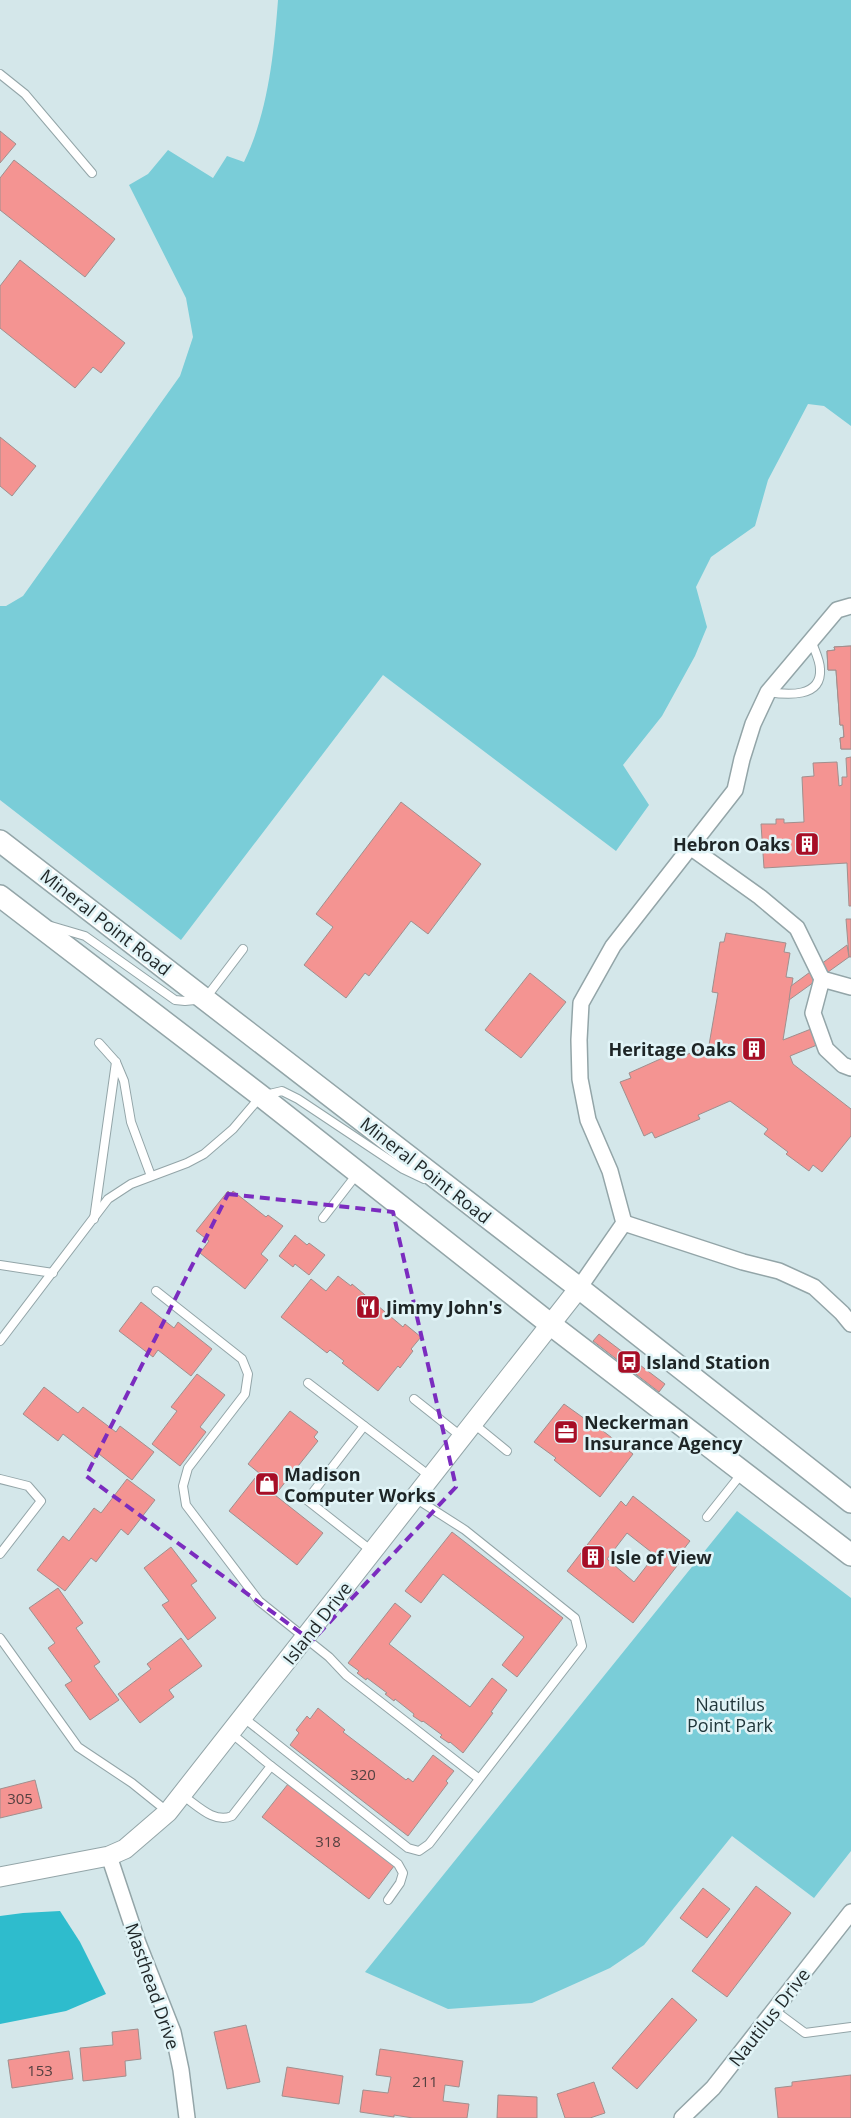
<svg xmlns="http://www.w3.org/2000/svg" width="851" height="2118" font-family="'Open Sans',sans-serif">
  <rect width="100%" height="100%" fill="#d4e7ea"/>
  <!-- green -->
  <g fill="#7acdd8">
    <path d="M278 0H851V426L824 406 808 404 768 480 755 526 711 557 696 587 707 627 695 656 662 716 623 765 649 805 616 851 383 675 181 940 0 800V606H6L23 596 180 376 193 337 186 298 129 185 148 174 168 150 213 178 227 156 244 162C268 113 274 53 278 0Z"/>
    <path d="M737 1511 851 1598V1851L814 1898 732 1836 644 1945 610 1968 532 2003 448 2009 365 1972Z"/>
  </g>
  <!-- forest -->
  <path fill="#2ebccd" d="M60 1911 80 1942 106 1994 66 2011 0 2024V1916L23 1913Z"/>
  <!-- building -->
  <g fill="#f49492" stroke="#a08f8e" fill-rule="evenodd">
    <path d="M0 131 16 144 0 163Z"/>
    <path d="M14 160 115 239 85 277 0 210V178Z"/>
    <path d="M20 260 125 343 101 373 93 367 75 388 0 328V286Z"/>
    <path d="M0 437 36 466 12 496 0 486Z"/>
    <path d="M851 646V749H841L840 738 844 737 843 725H840L836 670H828L827 651 835 650 834 647Z"/>
    <path d="M851 646V749H841L840 738 844 737 843 725H840L836 670H828L827 651 835 650 834 647Z"/>
    <path d="M851 757V906H849L847 863 764 868 761 824H776V819H784V823L804 822 802 777 814 776 813 763 837 762 839 786 842 785V777H847L846 758Z"/>
    <path d="M401 802 481 864 428 934 411 921 369 976 365 973 346 998 304 965 333 927 316 914Z"/>
    <path d="M846 919H851V957H849Z"/>
    <path d="M726 933 786 943 784 952 790 953 786 977 793 978 783 1040 811 1029 817 1045 790 1056 793 1064 851 1109V1136L822 1172 813 1165 809 1171 786 1154 788 1152 764 1134 768 1129 730 1101 698 1115 700 1119 655 1138 652 1132 644 1136 620 1082 631 1078 629 1073 676 1052 679 1058 709 1045 718 993 712 992 720 942H724Z"/>
    <path d="M847 945 849 957 789 1000 791 986Z"/>
    <path d="M530 973 566 1002 521 1058 485 1030Z"/>
    <path d="M228 1191 231 1194 233 1191 266 1217 268 1215 283 1226 261 1254 268 1260 245 1289 200 1253 209 1241 196 1231Z"/>
    <path d="M295 1235 307 1245 309 1243 325 1255 309 1275 295 1264 293 1267 279 1256Z"/>
    <path d="M338 1276 351 1286 352 1284 403 1327 405 1324 421 1337 411 1349 413 1351 400 1368 398 1366 378 1391 342 1363 344 1361 330 1350 327 1353 281 1317 311 1279 326 1291Z"/>
    <path d="M141 1302 174 1328 178 1322 212 1349 191 1376 158 1350 153 1357 119 1331Z"/>
    <path d="M599 1334 665 1384 659 1392 593 1341Z"/>
    <path d="M197 1374 225 1395 200 1427 206 1432 180 1466 152 1444 177 1411 171 1407Z"/>
    <path d="M44 1387 78 1413 83 1407 116 1432 120 1426 154 1452 132 1480 99 1454 95 1459 63 1434 58 1441 23 1414Z"/>
    <path d="M564 1404 585 1419 586 1418 633 1454 600 1497 554 1460 556 1458 534 1442Z"/>
    <path d="M290 1411 318 1432 314 1437 318 1441 275 1495 323 1533 297 1565 229 1511 259 1473 248 1464Z"/>
    <path d="M127 1479 155 1500 128 1535 121 1529 96 1562 91 1558 65 1591 37 1570 63 1536 69 1541 94 1508 101 1513Z"/>
    <path d="M633 1496 690 1541 683 1550 687 1553 633 1623 567 1571 621 1501 626 1506ZM627 1533 655 1555 634 1582 607 1559Z"/>
    <path d="M452 1532 563 1618 517 1677 502 1665 524 1637 443 1574 421 1603 405 1591Z"/>
    <path d="M171 1547 197 1581 191 1585 216 1618 188 1640 162 1605 169 1601 144 1568Z"/>
    <path d="M58 1588 83 1623 76 1628 100 1662 94 1666 119 1700 90 1720 65 1685 72 1681 48 1648 55 1643 29 1608Z"/>
    <path d="M395 1603 411 1616 389 1644 470 1707 492 1678 507 1690 491 1712 493 1713 463 1753 450 1742 449 1743 440 1737 442 1735 423 1721 422 1722 413 1716 414 1714 395 1699 394 1701 385 1694 387 1693 367 1678 366 1680 357 1673 359 1671 348 1663Z"/>
    <path d="M181 1638 202 1666 169 1690 174 1697 140 1723 118 1694 151 1669 147 1664Z"/>
    <path d="M318 1708 345 1730 343 1732 406 1780 408 1778 413 1782 433 1755 454 1771 446 1781 448 1783 408 1836 290 1745 299 1733 296 1730 307 1716 310 1719Z"/>
    <path d="M35 1780 42 1808 0 1818V1789Z"/>
    <path d="M288 1784 394 1866 369 1899 262 1817Z"/>
    <path d="M756 1886 791 1913 727 1997 692 1971Z"/>
    <path d="M703 1888 730 1909 707 1938 680 1918Z"/>
    <path d="M672 1998 697 2020 637 2089 612 2068Z"/>
    <path d="M246 2025 260 2082 227 2089 214 2032Z"/>
    <path d="M138 2029 141 2059 125 2061 126 2076 83 2081 80 2048 113 2045 112 2032Z"/>
    <path d="M380 2049 463 2061 459 2087 445 2085 443 2101 469 2104 467 2118H413L394 2115V2117L360 2112 363 2090 388 2093 391 2077 376 2075Z"/>
    <path d="M69 2051 73 2079 12 2088 8 2060Z"/>
    <path d="M287 2067 343 2076 339 2104 282 2096Z"/>
    <path d="M851 2075V2118H778L775 2088 792 2086V2082Z"/>
    <path d="M594 2082 605 2113 590 2118H565L557 2094Z"/>
    <path d="M498 2095 537 2097V2118H497Z"/>
  </g>
  <g fill="none" stroke-linecap="round" stroke-linejoin="round">
    <defs>
      <g id="service">
        <path d="M0 74 25 94 92 173"/>
        <path d="M768 692C787 695 822 698 820 669 820 660 814 649 811 640"/>
        <path d="M51 926 85 936 175 1000 185 1001 205 999 243 949"/>
        <path d="M99 1043 116 1062 124 1081 131 1122 151 1176"/>
        <path d="M323 1218 357 1174"/>
        <path d="M94 1219 116 1062"/>
        <path d="M0 1265 53 1273"/>
        <path d="M156 1291 242 1359 248 1374 245 1394 188 1468 183 1486 186 1505 259 1601 329 1657 346 1675 478 1778"/>
        <path d="M0 1341 108 1199 131 1184 187 1163 204 1154 233 1129 261 1096 282 1091 298 1099 403 1169 424 1179"/>
        <path d="M308 1383 431 1477"/>
        <path d="M414 1399 462 1437"/>
        <path d="M474 1424 507 1451"/>
        <path d="M364 1426 307 1500 373 1552"/>
        <path d="M0 1479 28 1486 41 1501 0 1554"/>
        <path d="M707 1517 742 1473"/>
        <path d="M0 1638 78 1747 132 1783 168 1812"/>
        <path d="M244 1718 408 1848 419 1851 429 1844 582 1646 575 1618 465 1530 415 1498"/>
        <path d="M271 1766 398 1864 403 1873 400 1883 388 1900"/>
        <path d="M182 1795C197 1805 214 1824 232 1816L271 1766 231 1733"/>
        <path d="M774 2010 805 2033 851 2027"/>
      </g>
      <g id="minor">
        <path d="M690 847 760 897 797 928 822 979"/>
        <path d="M851 987 822 979 813 1013 826 1049 843 1065 851 1068"/>
        <path d="M624 1223 743 1262 779 1271 814 1287 842 1313 851 1324"/>
        <path d="M579 1288 624 1223 610 1171 588 1120 580 1079 579 1040 581 1003 613 946 735 790 742 759 753 724 768 692 837 610 851 606"/>
        <path d="M109 1856 138 1943 173 2032 181 2070 187 2118"/>
        <path d="M682 2118 713 2088 851 1912"/>
      </g>
      <path id="tertiary" d="M0 1877 109 1856 125 1849 168 1812 579 1288"/>
      <g id="secondary">
        <path d="M0 841 579 1288 851 1502"/>
        <path d="M0 896 261 1096 550 1324 851 1555"/>
      </g>
    </defs>
    <!-- service casing -->
    <use href="#service" stroke="#93a5a8" stroke-width="10"/>
    <!-- minor casing -->
    <use href="#minor" stroke="#93a5a8" stroke-width="18"/>
    <!-- tertiary casing -->
    <use href="#tertiary" stroke="#93a5a8" stroke-width="21"/>
    <!-- secondary casing -->
    <use href="#secondary" stroke="#93a5a8" stroke-width="24"/>
    <!-- service -->
    <use href="#service" stroke="#fff" stroke-width="8"/>
    <!-- minor -->
    <use href="#minor" stroke="#fff" stroke-width="15"/>
    <!-- tertiary -->
    <use href="#tertiary" stroke="#fff" stroke-width="19"/>
    <!-- secondary -->
    <use href="#secondary" stroke="#fff" stroke-width="21"/>
  </g>
  <!-- marked area -->
  <path fill="none" stroke="#7b2cbf" stroke-width="4" stroke-dasharray="10 6" stroke-linejoin="round" d="M228 1194 393 1212 456 1487 312 1641 86 1476Z"/>
  <!-- icons -->
  <defs>
    <symbol id="building-square" viewBox="-11 -11 22 22"><rect x="-9" y="-9" width="18" height="18" rx="4" fill="#a70e26" stroke="#e1f4f7"/><path d="M-4-6H4V6H1V3H-1V6H-4ZM-2.5-4.3h1.7v1.8h-1.7ZM.8-4.3h1.7v1.8H.8ZM-2.5-1h1.7V.8h-1.7ZM.8-1h1.7V.8H.8Z" fill="#fff"/></symbol>
    <symbol id="restaurant-square" viewBox="-11 -11 22 22"><rect x="-9" y="-9" width="18" height="18" rx="4" fill="#a70e26" stroke="#e1f4f7"/><path d="M-5-6h1v4h1v-4h1v4h1v-4h1v5L-1.5 .5V6h-2V.5L-5-1ZM5-6V6H3V1.5H1.5Q1.5-4 5-6Z" fill="#fff"/></symbol>
    <symbol id="bus-square" viewBox="-11 -11 22 22"><rect x="-9" y="-9" width="18" height="18" rx="4" fill="#a70e26" stroke="#e1f4f7"/><path d="M-5-6H5V4H4V6H2V4H-2V6H-4V4H-5ZM-3.5-4V0h7V-4ZM-3.5 1.2v1.5H-2V1.2ZM2 1.2v1.5H3.5V1.2Z" fill="#fff"/></symbol>
    <symbol id="office-square" viewBox="-11 -11 22 22"><rect x="-9" y="-9" width="18" height="18" rx="4" fill="#a70e26" stroke="#e1f4f7"/><path d="M-6-3h4V-5.5h4V-3h4V5H-6ZM-1-4.5V-3h2v-1.5ZM-6 0V1H6V0Z" fill="#fff"/></symbol>
    <symbol id="shop-square" viewBox="-11 -11 22 22"><rect x="-9" y="-9" width="18" height="18" rx="4" fill="#a70e26" stroke="#e1f4f7"/><path d="M-5-2.5h2.3a2.7 3.5 0 0 1 5.4 0H5L5.5 6h-11ZM-1.5-2.5h3a1.5 2.3 0 0 0-3 0Z" fill="#fff"/></symbol>
  </defs>
  <g fill-rule="evenodd">
    <use href="#building-square" x="793" y="830" width="28" height="28"/>
    <use href="#building-square" x="740" y="1035" width="28" height="28"/>
    <use href="#restaurant-square" x="354" y="1293" width="28" height="28"/>
    <use href="#bus-square" x="615" y="1348" width="28" height="28"/>
    <use href="#office-square" x="552" y="1418" width="28" height="28"/>
    <use href="#shop-square" x="253" y="1470" width="28" height="28"/>
    <use href="#building-square" x="579" y="1543" width="28" height="28"/>
  </g>
  <g text-anchor="middle" dominant-baseline="central" stroke-width="5" stroke-linejoin="round" paint-order="stroke">
    <!-- number labels -->
    <g font-size="15" fill="#544141">
      <text x="363" y="1774">320</text>
      <text x="20" y="1798">305</text>
      <text x="328" y="1841">318</text>
      <text x="40" y="2070">153</text>
      <text x="425" y="2081">211</text>
    </g>
    <!-- poi labels -->
    <g font-size="18" font-weight="bold" fill="#1e2526" stroke="#e1f4f7" text-anchor="start">
      <text x="790" y="844" text-anchor="end">Hebron Oaks</text>
      <text x="736" y="1049" text-anchor="end">Heritage Oaks</text>
      <text x="386" y="1307">Jimmy John's</text>
      <text x="646" y="1362">Island Station</text>
      <text x="584" y="1422">Neckerman<tspan x="584" dy="21">Insurance Agency</tspan></text>
      <text x="284" y="1474">Madison<tspan x="284" dy="21">Computer Works</tspan></text>
      <text x="610" y="1557">Isle of View</text>
    </g>
    <!-- street labels -->
    <g font-size="18" fill="#1e2526" stroke="#e1f4f7">
      <text transform="translate(106 922) rotate(38)">Mineral Point Road</text>
      <text transform="translate(426 1170) rotate(38)">Mineral Point Road</text>
      <text transform="translate(317 1623) rotate(-52)">Island Drive</text>
      <text transform="translate(153 1986) rotate(71)">Masthead Drive</text>
      <text transform="translate(769 2017) rotate(-52)">Nautilus Drive</text>
    </g>
    <!-- park labels -->
    <g font-size="18" fill="#21373b" stroke="#e1f4f7">
      <text x="730" y="1704">Nautilus<tspan x="730" dy="21">Point Park</tspan></text>
    </g>
  </g>
</svg>
